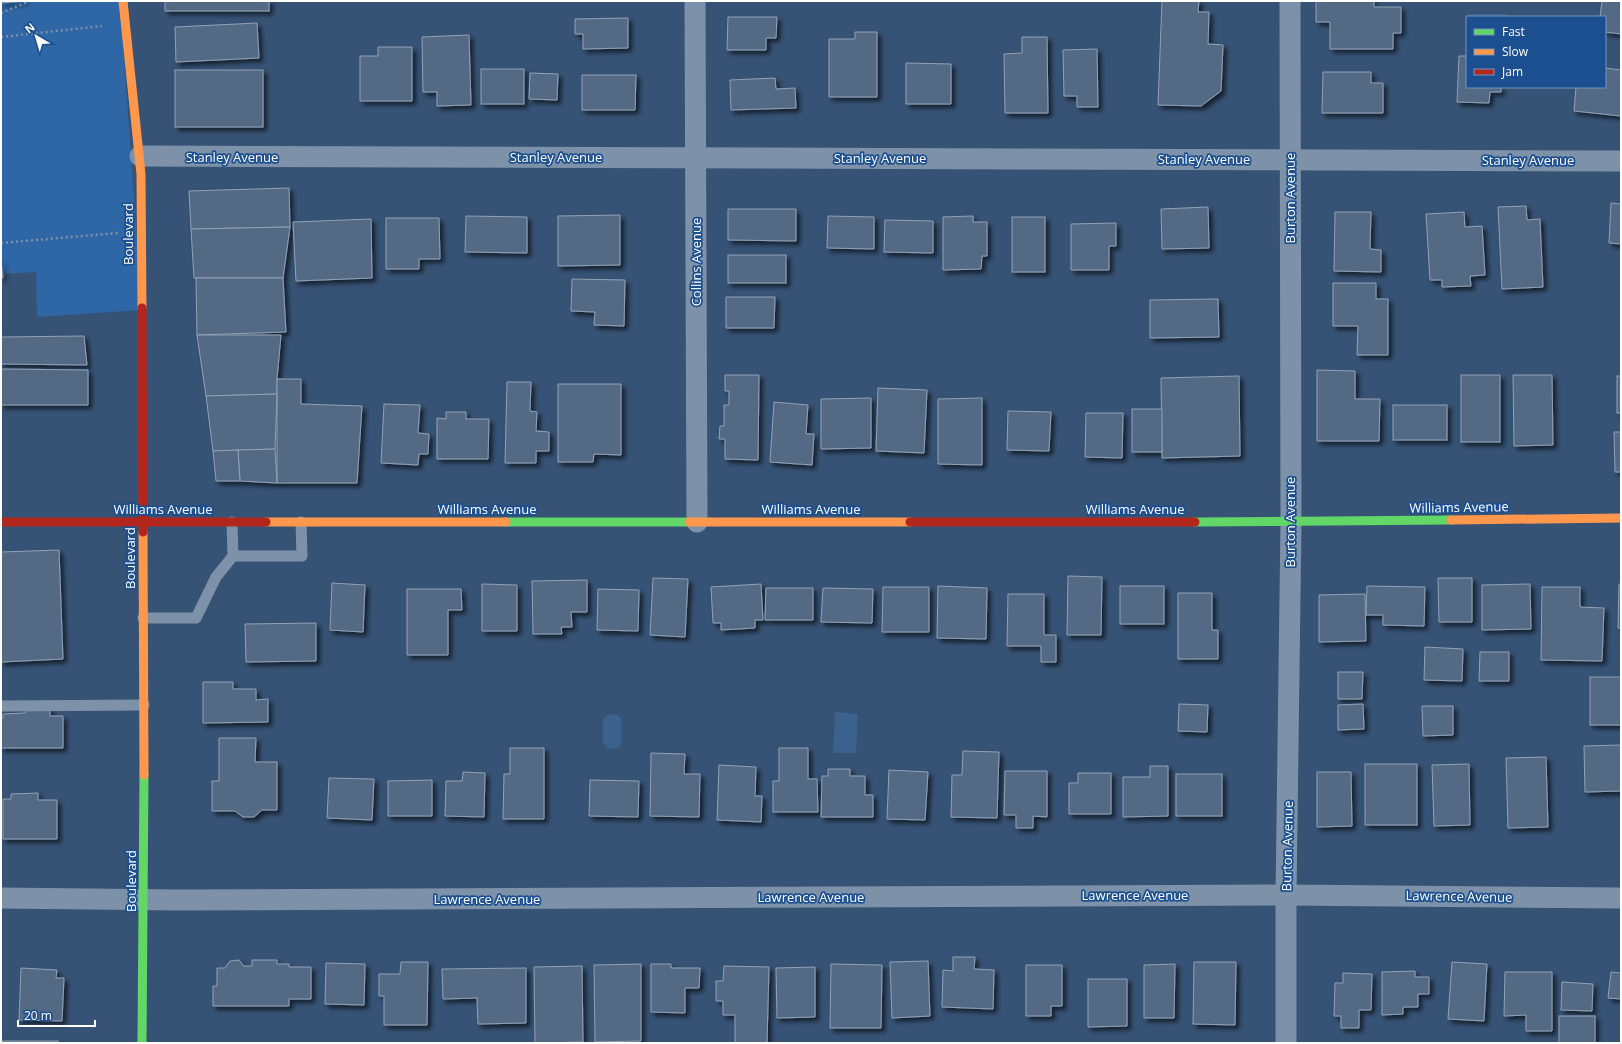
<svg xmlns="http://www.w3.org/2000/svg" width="1622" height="1044" font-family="'Open Sans',sans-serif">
  <defs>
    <filter id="shadow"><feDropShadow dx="3.5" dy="3.5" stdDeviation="2" flood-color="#0009"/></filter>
  </defs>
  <rect width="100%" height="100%" fill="#365274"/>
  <!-- green -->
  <path fill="#2f66a5" d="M26 1H120L142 310 37 317 36 272 1 274V3Z"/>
  <!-- water -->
  <g fill="#3b618d">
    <rect x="1468" y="14" width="41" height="3"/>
    <path d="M835 712 858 714 856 753H833Z"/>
    <path d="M616 714 621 718 622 742 618 748 608 749 603 743V719L608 715Z"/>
  </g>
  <!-- building -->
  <g fill="#526984" stroke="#92a2b6" filter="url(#shadow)">
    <path d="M1 1H26L1 3Z"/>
    <rect x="165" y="1" width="104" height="10"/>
    <path d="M1162 1H1199L1198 12H1209L1208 44 1223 45 1221 91 1201 106 1158 105Z"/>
    <path d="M1316 1H1374V7H1401V33H1393V49H1330V22H1316Z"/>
    <path d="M1602 1H1621V34L1605 32V17H1600Z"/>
    <path d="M728 17H777L776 38H766V50H727Z"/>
    <path d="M628 18V48L583 49V34H575V19Z"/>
    <path d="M257 23 259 58 176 62 175 27Z"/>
    <path d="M855 32H877V97H829V39H855Z"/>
    <path d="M469 35 471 105 437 106V92H423L422 37Z"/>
    <path d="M1022 37H1047L1048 113H1005L1004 54 1022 53Z"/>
    <path d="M378 47H412V101H360V56H378Z"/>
    <path d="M1097 49 1098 107H1077V96H1064L1063 50Z"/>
    <path d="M1459 56H1467V87H1501V92H1490L1489 103 1457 102Z"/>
    <path d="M906 63 951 64V104H906Z"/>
    <path d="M1605 68 1621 70V116L1574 111 1576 87H1605Z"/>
    <rect x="481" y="69" width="43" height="35"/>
    <rect x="175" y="70" width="88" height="57"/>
    <path d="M1323 72H1371V83H1383V113H1322Z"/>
    <path d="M530 73 558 74 557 100 529 99Z"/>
    <path d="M582 75H636L635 110H582Z"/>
    <path d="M775 78 776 89 795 88 796 108 731 110 730 80Z"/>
    <path d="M289 188 290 227 191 229 189 191Z"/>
    <path d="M1611 203 1621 204V244L1609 243Z"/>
    <path d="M1526 206 1527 220 1540 219 1543 287 1502 289 1498 207Z"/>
    <path d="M1208 207 1209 248 1162 249 1161 209Z"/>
    <path d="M728 209H796V241L728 240Z"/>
    <path d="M1335 212H1371L1370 249 1381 250V272L1334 271Z"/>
    <path d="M1464 212 1465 227 1482 226 1485 275 1470 276 1471 286 1442 287V280H1430L1426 214Z"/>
    <path d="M620 215V265L558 266V216Z"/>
    <path d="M466 216 527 217V253L465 252Z"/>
    <path d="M828 216 874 217V249L827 248Z"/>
    <path d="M973 216V222H987V256H982L981 269 943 270V217Z"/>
    <rect x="1012" y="217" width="33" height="55"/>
    <path d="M386 218H439L440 259H419V269H386Z"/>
    <path d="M371 219 372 278 296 281 293 222Z"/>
    <path d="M885 220 933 221V253L884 252Z"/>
    <path d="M1116 223V246H1109V270H1071V224Z"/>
    <path d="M290 227 283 278H194L191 229Z"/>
    <rect x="728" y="255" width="58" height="28"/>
    <path d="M1 261 3 278H1Z"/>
    <path d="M196 278H283L286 332 197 335Z"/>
    <path d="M572 279 625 280 624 326 594 325 595 312 571 311Z"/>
    <path d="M1333 283H1376V299H1388V355H1357L1358 326H1333Z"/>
    <path d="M726 297H775L774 328H726Z"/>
    <path d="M1218 299 1219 337 1150 338V300Z"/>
    <path d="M197 335H281L277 379V394L206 396Z"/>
    <path d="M84 336 87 365 1 364V337Z"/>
    <path d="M1 369 88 370V405H1Z"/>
    <path d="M1317 370 1355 371V399H1380L1379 441H1317Z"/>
    <path d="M725 375H759L758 460 725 459V439H719L720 426H724V405H729V391H725Z"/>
    <rect x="1461" y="375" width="39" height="67"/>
    <path d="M1513 375H1552L1553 445 1514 446Z"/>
    <path d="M1239 376 1240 456 1162 458 1161 378Z"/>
    <rect x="1617" y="376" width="4" height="37"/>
    <path d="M277 379H301V404L362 406 357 483H277Z"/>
    <path d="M507 382H531L530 411 537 412 536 431 549 432V451H536V463H505Z"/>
    <path d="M558 384H621V455L594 454 593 462H558Z"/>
    <path d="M878 388 927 390 924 453 876 451Z"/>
    <path d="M277 394 275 449 213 451 206 396Z"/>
    <path d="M871 398V448L821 449V399Z"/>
    <path d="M982 398V465L938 464V399Z"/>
    <path d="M774 402 808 405 806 434H814L812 465 770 462Z"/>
    <path d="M384 404 420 405 418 433 429 434 428 454H419L418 465 381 463Z"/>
    <rect x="1393" y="405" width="54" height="35"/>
    <rect x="1132" y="409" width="30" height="43"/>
    <path d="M1008 411 1051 412 1049 451 1007 450Z"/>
    <path d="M446 412H466V419H489L488 459H437V418L446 419Z"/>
    <path d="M1086 413H1123L1122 458 1085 457Z"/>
    <path d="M1614 432H1621V472H1615Z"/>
    <path d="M275 449 277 483 240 481 238 450Z"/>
    <path d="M238 450 240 481H216L213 451Z"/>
    <path d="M59 550 63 659 1 662V552Z"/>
    <path d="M1068 576 1102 577 1101 635H1067Z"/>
    <path d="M653 578 688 579 685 637 650 635Z"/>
    <path d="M1438 578H1472V622H1439Z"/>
    <path d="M587 580V612H571L572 627H561L562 634H533L532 581Z"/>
    <path d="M332 583 365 585 363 632 330 630Z"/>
    <path d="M482 584 517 585V631H482Z"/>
    <path d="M761 584 763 620H755V628L721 630V623H713L711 587Z"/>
    <path d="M1530 584 1531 629 1482 630V585Z"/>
    <path d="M1619 584H1621V629L1618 628Z"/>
    <path d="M938 586 987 588 986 639 937 638Z"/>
    <rect x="1120" y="586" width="44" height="38"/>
    <path d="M1367 586 1425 587 1424 626 1383 625V615H1366Z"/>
    <path d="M883 587H929V632H882Z"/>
    <path d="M1542 587H1580V607L1604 608 1602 661 1541 660Z"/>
    <path d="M766 588H813V620H765Z"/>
    <path d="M823 588 873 589 872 623 821 622Z"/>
    <path d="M407 589H461L462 610H448V655H407Z"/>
    <path d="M598 589 639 590 638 631 597 630Z"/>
    <path d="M1178 593H1212V630H1218V659H1178Z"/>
    <path d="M1008 594H1044V635H1056V662H1041V646H1007Z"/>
    <path d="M1365 594 1366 641 1319 642V595Z"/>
    <path d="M316 623V661L246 662 245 624Z"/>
    <path d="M1425 647 1463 649 1462 681 1424 680Z"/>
    <path d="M1480 652H1509V681H1479Z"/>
    <path d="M1338 672H1363L1362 699H1338Z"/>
    <rect x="1590" y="677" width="31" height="48"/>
    <path d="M203 682H233V689H256V700L268 699V722L203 723Z"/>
    <path d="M1179 704 1208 705 1207 732 1178 731Z"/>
    <path d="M1363 704 1364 729 1338 730V705Z"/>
    <path d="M1422 706H1453V735L1423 736Z"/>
    <path d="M26 708H50V716H63V748H1V718H3V714L25 713Z"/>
    <path d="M219 738H256L255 762H277V810H262L254 817H243L235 811H212V781H219Z"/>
    <path d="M1621 745V791L1585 792 1584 746Z"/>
    <path d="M510 748H544V819H503L504 774H510Z"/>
    <path d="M779 748H808V779H817L818 812H773V781H779Z"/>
    <path d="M963 751 999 752 997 818 951 817 952 775H962Z"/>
    <path d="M651 753 685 754 684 774H700L699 817 650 816Z"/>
    <path d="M1546 757 1548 827 1508 828 1506 758Z"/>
    <rect x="1365" y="764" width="52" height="61"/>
    <path d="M1469 764 1470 825 1434 826 1432 765Z"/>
    <path d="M719 765 756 767 755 796H762L761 822 717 820Z"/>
    <path d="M1150 766H1168V816L1123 817V777H1150Z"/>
    <path d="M828 769H850V776H865V795H873V817H821L822 776H828Z"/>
    <path d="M889 770 928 772 925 820 887 819Z"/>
    <path d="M1005 771H1047V817L1033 816V828H1016V815H1004Z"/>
    <path d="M463 772 485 773 484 817 445 816 446 781H462Z"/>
    <path d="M1317 772H1351L1352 826 1317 827Z"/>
    <path d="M1078 773H1111V814H1069V783H1078Z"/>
    <rect x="1176" y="774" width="46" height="42"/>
    <path d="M329 778 374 779 372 820 327 818Z"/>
    <path d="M432 780V816H388V781Z"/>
    <path d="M590 780 639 781 638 817 589 816Z"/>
    <path d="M38 793V800H57V839H3V799H11V794Z"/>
    <path d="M953 957H975L974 969 994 970 993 1009 942 1007 943 970 953 971Z"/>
    <path d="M239 960 244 966H252V960H277V964H289V967H311V999H289V1006H213V986H217V968H225L230 961Z"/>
    <path d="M928 961 930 1016 892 1018 890 962Z"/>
    <path d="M401 962H428L427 1025H384V996H379V974H400Z"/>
    <path d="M1194 962H1236L1235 1025 1193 1024Z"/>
    <path d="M1452 962 1487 964 1484 1021 1448 1019Z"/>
    <path d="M326 963 365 964 364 1005 325 1004Z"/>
    <path d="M641 964V1041L595 1042 594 965Z"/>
    <path d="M651 964H671V968H700L699 988H685V1013L651 1012Z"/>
    <path d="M831 964 882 965 881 1028H830Z"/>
    <path d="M1175 964 1174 1018H1144V965Z"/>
    <path d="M1026 965H1062V1006H1051V1016H1026Z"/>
    <path d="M582 966 583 1042 535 1043 534 967Z"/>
    <path d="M724 966 769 967 767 1043H735V1015H723V1001H716V981H723Z"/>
    <path d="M815 967V1017L777 1018 776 968Z"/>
    <path d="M21 968 57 970 56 978H64L62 1021 19 1020Z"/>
    <path d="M526 968V1023L478 1024 477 998 443 999 442 969Z"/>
    <path d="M1415 971V977H1429V994H1418V1007H1403V1014L1382 1015V972Z"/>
    <path d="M1505 972H1552V1031H1526V1015L1504 1016Z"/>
    <path d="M1611 972 1621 973V999L1608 998Z"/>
    <path d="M1343 973 1372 974 1371 1010H1359V1028H1341V1016H1334L1335 983H1343Z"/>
    <path d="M1088 979H1127V1026L1088 1027Z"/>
    <path d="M1562 982 1593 984 1592 1011 1561 1010Z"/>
    <rect x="1559" y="1016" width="36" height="27"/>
    <rect x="1" y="1041" width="57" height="2"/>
  </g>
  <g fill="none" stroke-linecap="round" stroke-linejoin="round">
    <!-- path -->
    <g stroke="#7d92a8" stroke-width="2.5" stroke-dasharray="2 3" stroke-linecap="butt">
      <path d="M1 13 25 3V1"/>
      <path d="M1 37 102 26"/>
      <path d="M1 243 118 233"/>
      <path d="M1 269 3 278"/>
    </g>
    <!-- lane -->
    <g stroke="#7d92a8" stroke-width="11">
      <path d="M233 556H302L301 522"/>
      <path d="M143 618H196L216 577 233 556 232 522"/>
      <path d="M1 706 144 705"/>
    </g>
    <!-- street -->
    <g stroke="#7d92a8" stroke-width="21">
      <path d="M695 1 697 522"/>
      <path d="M140 156 1621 161"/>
      <path d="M1 898 178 900 1286 895 1621 898"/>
      <path d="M1286 1043V895L1291 522 1290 1"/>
    </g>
    <!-- fast -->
    <g stroke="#63d668" stroke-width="9">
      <path d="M506 522H689"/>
      <path d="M1195 522 1451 520"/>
      <path d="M142 1043 144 775"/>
    </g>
    <!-- slow -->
    <g stroke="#ff974d" stroke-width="9">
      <path d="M123 1 141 174 142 308"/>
      <path d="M1451 520 1621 518"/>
      <path d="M266 522H506"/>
      <path d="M689 522H910"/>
      <path d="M143 532 144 775"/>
    </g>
    <!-- jam -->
    <g stroke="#b3261e" stroke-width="9">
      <path d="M142 308 143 532"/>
      <path d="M1 522H266"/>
      <path d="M910 522H1195"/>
    </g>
  </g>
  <g text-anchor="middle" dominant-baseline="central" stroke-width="3.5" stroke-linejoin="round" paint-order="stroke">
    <!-- street labels -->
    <g font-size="13" fill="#fff" stroke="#1b4f8f">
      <text x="232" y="157">Stanley Avenue</text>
      <text x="556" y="157">Stanley Avenue</text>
      <text x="880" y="158">Stanley Avenue</text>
      <text x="1204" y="159">Stanley Avenue</text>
      <text x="1528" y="160">Stanley Avenue</text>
      <text transform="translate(1290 198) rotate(-90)">Burton Avenue</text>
      <text transform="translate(128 234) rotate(-90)">Boulevard</text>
      <text transform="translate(696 262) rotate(-90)">Collins Avenue</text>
      <text transform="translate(1459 507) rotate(-1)">Williams Avenue</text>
      <text x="163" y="509">Williams Avenue</text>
      <text x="487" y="509">Williams Avenue</text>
      <text x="811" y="509">Williams Avenue</text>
      <text x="1135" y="509">Williams Avenue</text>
      <text transform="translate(1290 522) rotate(-90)">Burton Avenue</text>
      <text transform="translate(130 558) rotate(-90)">Boulevard</text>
      <text transform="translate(1287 846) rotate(-89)">Burton Avenue</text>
      <text transform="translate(131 881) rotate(-90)">Boulevard</text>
      <text x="1135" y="895">Lawrence Avenue</text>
      <text transform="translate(1459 896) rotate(1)">Lawrence Avenue</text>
      <text x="811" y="897">Lawrence Avenue</text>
      <text x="487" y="899">Lawrence Avenue</text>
    </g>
  </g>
  <!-- border -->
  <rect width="1622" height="1044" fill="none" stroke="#ffffff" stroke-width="4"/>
  <!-- legend -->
  <rect x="1466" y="16" width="140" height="72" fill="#1b4f8f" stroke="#7695bc"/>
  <rect x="1474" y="29" width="20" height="6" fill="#63d668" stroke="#7695bc"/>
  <text x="1502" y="36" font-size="12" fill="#ffffff">Fast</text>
  <rect x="1474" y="49" width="20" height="6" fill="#ff974d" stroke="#7695bc"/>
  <text x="1502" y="56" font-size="12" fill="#ffffff">Slow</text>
  <rect x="1474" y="69" width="20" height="6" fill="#b3261e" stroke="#7695bc"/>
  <text x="1502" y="76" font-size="12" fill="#ffffff">Jam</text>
  <!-- north arrow -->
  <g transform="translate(36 36) rotate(322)" stroke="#1b4f8f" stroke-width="3" paint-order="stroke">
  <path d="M0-3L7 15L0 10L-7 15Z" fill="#ffffff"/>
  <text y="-6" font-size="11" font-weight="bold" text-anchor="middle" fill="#ffffff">N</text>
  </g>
  <!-- scale -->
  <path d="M18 1020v6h77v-6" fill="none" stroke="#ffffff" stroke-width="2"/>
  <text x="24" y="1020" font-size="12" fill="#ffffff" stroke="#1b4f8f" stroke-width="3" paint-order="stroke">20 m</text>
</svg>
